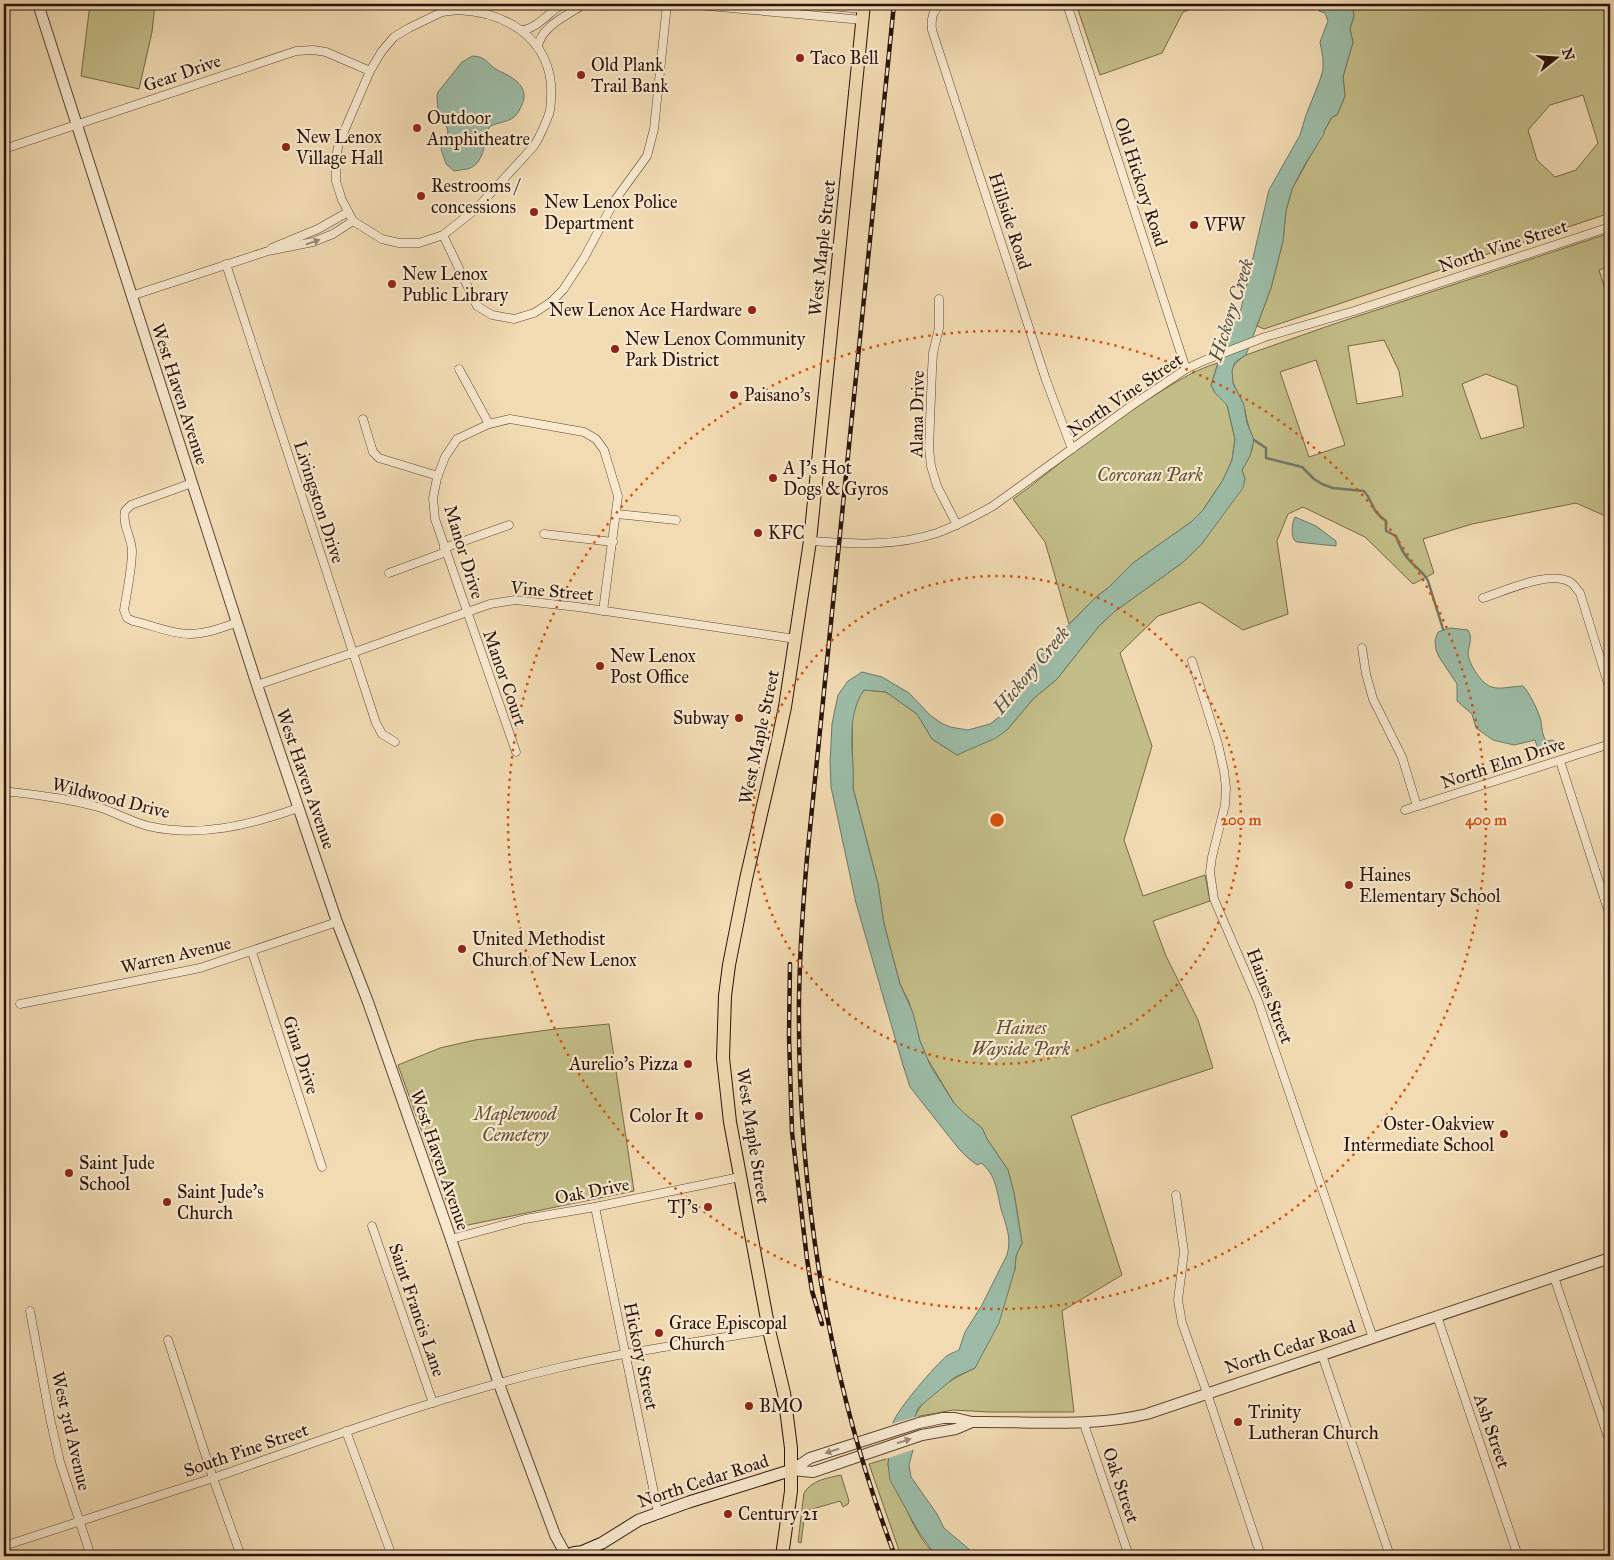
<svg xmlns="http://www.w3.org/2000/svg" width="1614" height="1560" font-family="'IM FELL Great Primer',serif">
  <rect width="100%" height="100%" fill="#f2dbb3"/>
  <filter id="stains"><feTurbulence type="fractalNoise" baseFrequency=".004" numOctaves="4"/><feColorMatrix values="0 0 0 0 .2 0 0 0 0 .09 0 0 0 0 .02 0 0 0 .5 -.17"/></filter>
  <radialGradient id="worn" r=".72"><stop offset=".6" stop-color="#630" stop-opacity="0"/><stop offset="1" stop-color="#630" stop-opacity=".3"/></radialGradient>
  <!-- green -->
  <g fill="#c3bd87" stroke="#766848" fill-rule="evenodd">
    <path d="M90 4H155L152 32 139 89 81 76Z"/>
    <path d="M1076 4H1204L1183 12 1162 53 1100 75Z"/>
    <path d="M1352 4H1610V213L1264 329 1257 326 1271 288 1283 241 1286 211 1292 189 1332 117 1337 115 1345 96 1343 77 1353 42 1350 29 1354 16ZM1583 95 1598 143 1576 170 1555 177 1537 160 1528 130 1550 105Z"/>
    <path d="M1610 233V266L1599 270 1610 305V518L1576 503 1472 524 1423 539 1434 573 1413 584 1365 537 1303 507 1288 514 1277 541 1288 614 1243 630 1200 602 1158 616 1120 653 1152 746 1124 840 1143 896 1205 875 1210 901 1153 921 1166 956 1198 1020 1213 1068 1098 1106 1071 1116 1122 1275 1062 1311 1074 1412H989L953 1410 915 1417C922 1396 955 1377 975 1368L1015 1269 1016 1256 1022 1243 1014 1193 1008 1170 987 1139 982 1128 965 1114 954 1103 927 1058 920 1041 909 1002 900 984 884 924 878 884 853 788 852 718 858 699 864 690 886 692 917 714 932 739 957 755 1007 730 1033 699 1057 679 1099 626 1114 612 1182 563 1201 545 1245 479 1242 470C1247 461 1253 452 1253 442 1253 437 1250 431 1249 427 1246 420 1246 411 1243 404 1235 384 1220 371 1246 355L1331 325ZM1384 340 1399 371 1403 396 1357 404 1348 346ZM1316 360 1345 445 1309 457 1280 372ZM1486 374 1517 386 1524 427 1481 439 1462 384Z"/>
    <path d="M1218 363 1211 385 1215 393 1227 405 1235 439 1232 460 1223 480 1203 510 1191 522 1133 563 1108 588 1096 597 1069 624 1045 542 1013 499C1032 486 1048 472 1065 459 1097 435 1129 411 1163 390 1181 379 1197 369 1218 363Z"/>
    <path d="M609 1024 634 1191 463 1226 457 1224 454 1222 398 1065 440 1048 475 1040 555 1029Z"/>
    <path d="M889 1458 888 1464C901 1495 912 1532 936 1556H901L869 1464Z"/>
    <path d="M841 1475 849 1501 848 1504 843 1507 840 1501 806 1511 807 1518 804 1520 801 1543 798 1542 804 1493C812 1480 827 1478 841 1475Z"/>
  </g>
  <!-- water -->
  <g fill="#9cbca7" stroke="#6e7868">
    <path d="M1317 4H1352L1354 16 1350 29 1353 42 1343 77 1345 96 1337 115 1332 117 1324 131V134L1304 166 1292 189 1286 211 1283 241 1271 288 1246 355 1235 362 1232 370 1233 383 1244 405 1247 423 1254 440 1250 456 1242 470 1245 479 1243 488 1201 545 1182 563 1114 612 1099 626 1057 679 1033 699 1007 730 996 738 957 755 932 739 917 714 886 692 864 690C844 720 855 754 853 788L878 884 884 924 900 984 913 1013 920 1041 931 1067 954 1103 965 1114 982 1128 987 1139 1008 1170 1014 1193 1022 1243 1016 1256 1015 1269 999 1323 975 1368 955 1377 918 1408 915 1417 913 1450 909 1465 911 1477 937 1514 944 1528 977 1556H936L917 1529 890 1480 888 1464 893 1423C896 1411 937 1363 948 1355 951 1353 956 1352 959 1350L965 1332 982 1305 1007 1255C1012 1238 1006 1225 1001 1209 997 1192 996 1174 981 1163L977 1165 968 1158 959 1149 910 1087 903 1065 856 903 831 787 830 762 832 724 838 695 848 681 862 672 882 677 909 693 931 716 943 724 950 727 968 730 990 724 1003 714 1046 648 1096 597 1108 588 1133 563 1191 522 1203 510 1223 480 1232 460 1235 439 1227 405 1215 393 1211 385 1218 363 1224 333 1240 313 1269 190 1300 135 1306 115 1320 80 1323 70V58L1320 42 1328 21 1325 13 1319 11Z"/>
    <path d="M472 56C487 56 487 65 499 71 515 78 531 88 521 107 519 111 517 115 514 117 507 123 497 122 489 127 484 141 485 165 467 169 463 170 458 170 454 171L446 164 441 149 448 132 445 120 438 110 437 96 438 92 462 62Z"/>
    <path d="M1295 517 1316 526 1336 541V546L1297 542 1294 540C1291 534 1292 522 1295 517Z"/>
    <path d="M1450 628 1468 630C1473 639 1469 644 1468 653 1468 663 1482 685 1492 687 1500 690 1513 686 1523 686 1529 692 1539 712 1541 721 1542 729 1542 734 1546 741L1552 740 1562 745 1561 748 1542 754 1539 752 1535 740 1514 745 1493 740 1476 728 1472 714 1457 701V684L1439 657 1436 650 1435 640 1438 632Z"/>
  </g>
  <!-- pier -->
  <path fill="#f2dbb3" d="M918 1416 915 1449 886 1459 891 1424Z"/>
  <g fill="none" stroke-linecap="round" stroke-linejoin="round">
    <!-- stream -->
    <path stroke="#6e7868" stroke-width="2.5" d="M1254 440 1266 448V458L1302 467 1314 479 1322 484 1333 488 1364 491C1374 502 1370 510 1386 521V531L1396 536C1399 545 1403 553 1409 560 1416 568 1424 572 1428 581L1443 629"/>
    <defs>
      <g id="minor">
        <path d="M686 4 863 20"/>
        <path d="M804 4 864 9"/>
        <path d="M942 4C932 10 931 19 932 30L1046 380 1072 449"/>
        <path d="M1067 4 1186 369"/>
        <path d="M458 10C503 12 546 35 551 84 551 93 552 105 549 114 545 125 540 136 534 146L476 209 443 235 419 243H399L382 239 353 221 342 200 336 181V157L339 143 370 71 382 51 394 37 409 28 442 12Z"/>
        <path d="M522 30C537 29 549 12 562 4"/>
        <path d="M538 48C539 28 566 16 581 6L588 4"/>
        <path d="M4 149 296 51 313 50 326 52 370 71"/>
        <path d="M443 235 477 306 492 315 514 319 534 313 551 302 563 290 584 258 615 200 647 156 654 129 667 4"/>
        <path d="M272 248 318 229 348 212"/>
        <path d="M226 264 376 723 382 734 395 742"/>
        <path d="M131 296 268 251 313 242 333 234 353 221"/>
        <path d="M939 299V328L933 353 932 370 929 448 931 466 937 486 957 525"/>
        <path d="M459 369 489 424"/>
        <path d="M363 419 373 452 379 458 438 476"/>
        <path d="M192 483 131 505 125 511C122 525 131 536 132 550 132 569 127 591 124 610L127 618 133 621C152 625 171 634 190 634 206 634 221 628 236 623"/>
        <path d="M617 514 676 520"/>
        <path d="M544 534 613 542"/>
        <path d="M810 541C853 544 895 547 937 533 956 526 975 516 993 506L1131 406 1186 369 1203 361 1265 337 1354 311 1610 227"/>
        <path d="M444 548 509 525"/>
        <path d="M389 573 446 552"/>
        <path d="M1483 598C1505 591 1549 570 1570 582 1574 584 1577 590 1580 593L1610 690"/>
        <path d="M1362 648 1366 674 1373 699 1402 757 1417 806"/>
        <path d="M1192 661 1218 744 1224 771 1226 788 1225 805 1212 857 1210 872 1214 899 1258 1001 1373 1338"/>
        <path d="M257 685 352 653 490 604 515 600 578 607 796 639"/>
        <path d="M516 752 435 519 433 498 437 478 445 457 457 439 489 424 510 419 584 432 596 439 604 450 618 496 603 611"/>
        <path d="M1560 761 1610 916"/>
        <path d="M4 791C36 795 66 798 98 807 115 812 131 822 148 826 199 838 250 825 298 808"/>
        <path d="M1405 810 1610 744"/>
        <path d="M252 952 322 1167"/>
        <path d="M20 1004 200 968 337 922"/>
        <path d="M1176 1195 1184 1252 1178 1300 1182 1323 1207 1393 1261 1556"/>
        <path d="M595 1207 658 1512"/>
        <path d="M372 1226 433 1403"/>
        <path d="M451 1239 525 1219 595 1207 740 1177"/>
        <path d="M1554 1277 1610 1443"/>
        <path d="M30 1311 50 1418 60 1462 91 1556"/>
        <path d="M1437 1316 1518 1556"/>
        <path d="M168 1340 213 1478 241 1556"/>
        <path d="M1322 1355 1390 1556"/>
        <path d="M1084 1424 1129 1556"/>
        <path d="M346 1431 392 1556"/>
        <path d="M4 1546C74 1523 144 1501 213 1478 325 1439 437 1397 553 1369 624 1352 697 1342 769 1330"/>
        <path d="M1608 1556 1610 1555"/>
      </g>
      <g id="tertiary">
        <path d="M38 4 257 685 337 922 368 1002 451 1239 499 1384 555 1535 566 1555"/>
        <path d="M792 1470 810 1458 919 1423 943 1418H955L972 1422C1032 1421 1089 1428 1147 1414L1610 1258"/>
        <path d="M792 1470 813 1472 922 1435 956 1429 972 1422"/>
      </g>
      <g id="secondary">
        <path d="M581 1552 602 1543 639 1520 689 1502 792 1470"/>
        <path d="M565 1556C573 1552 580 1550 587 1555"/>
      </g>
      <path id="primary" d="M782 1556 791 1491V1448L784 1393 769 1330 730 1122 723 1058 725 996 729 965 746 879 777 745 785 707 810 541 864 4"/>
    </defs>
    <!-- minor casing -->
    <use href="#minor" stroke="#5b4534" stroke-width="9"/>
    <!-- tertiary casing -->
    <use href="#tertiary" stroke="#5b4534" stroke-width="12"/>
    <!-- secondary casing -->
    <use href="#secondary" stroke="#29130a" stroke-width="13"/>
    <!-- primary casing -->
    <use href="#primary" stroke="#29130a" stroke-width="14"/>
    <!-- minor -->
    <use href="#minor" stroke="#f7e8ce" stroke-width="8"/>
    <!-- tertiary -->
    <use href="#tertiary" stroke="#f7e8ce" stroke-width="10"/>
    <!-- secondary -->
    <use href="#secondary" stroke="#f7e8ce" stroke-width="11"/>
    <!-- primary -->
    <use href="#primary" stroke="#f2dbb3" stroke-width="12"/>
    <defs>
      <g id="rail">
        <path d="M894 4 807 858C803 904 800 951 799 997 797 1187 827 1378 895 1556"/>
        <path d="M790 964 789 1036 792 1132 807 1259 812 1291 822 1324"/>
      </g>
    </defs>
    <!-- rail casing -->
    <use href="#rail" stroke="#29130a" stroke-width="4.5"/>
    <!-- rail -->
    <use href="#rail" stroke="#f7e8ce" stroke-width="2.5" stroke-dasharray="8" stroke-linecap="butt"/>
  </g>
  <!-- one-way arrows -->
  <defs><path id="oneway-solid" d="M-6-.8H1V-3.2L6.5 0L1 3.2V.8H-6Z" transform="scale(1.25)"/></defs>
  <g fill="#9a8876">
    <use href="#oneway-solid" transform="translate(313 242) rotate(-19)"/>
    <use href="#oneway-solid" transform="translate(904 1441) rotate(-18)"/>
    <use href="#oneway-solid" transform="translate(832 1451) rotate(162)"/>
  </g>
  <!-- distance rings -->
  <g fill="none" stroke="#d5520c" stroke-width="2.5" stroke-dasharray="2.5 5">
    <circle cx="997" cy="820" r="244"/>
    <circle cx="997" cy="820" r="489"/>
  </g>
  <!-- markers -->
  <g fill="#8f2418" stroke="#f7e8ce" stroke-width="2">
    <circle cx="800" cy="58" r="5"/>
    <circle cx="581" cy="75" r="5"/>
    <circle cx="417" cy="128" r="5"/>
    <circle cx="286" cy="147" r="5"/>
    <circle cx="421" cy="196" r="5"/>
    <circle cx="534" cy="212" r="5"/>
    <circle cx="1194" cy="225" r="5"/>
    <circle cx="392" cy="284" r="5"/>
    <circle cx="752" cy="310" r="5"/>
    <circle cx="615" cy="349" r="5"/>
    <circle cx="734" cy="395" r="5"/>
    <circle cx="773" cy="478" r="5"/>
    <circle cx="758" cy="533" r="5"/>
    <circle cx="600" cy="666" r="5"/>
    <circle cx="739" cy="718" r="5"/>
    <circle cx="1349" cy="885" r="5"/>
    <circle cx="462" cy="949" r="5"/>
    <circle cx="688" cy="1064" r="5"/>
    <circle cx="699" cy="1116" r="5"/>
    <circle cx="1504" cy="1134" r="5"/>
    <circle cx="69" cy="1173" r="5"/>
    <circle cx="167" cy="1202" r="5"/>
    <circle cx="708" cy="1207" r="5"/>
    <circle cx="659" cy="1333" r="5"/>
    <circle cx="749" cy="1406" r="5"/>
    <circle cx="1238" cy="1422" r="5"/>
    <circle cx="728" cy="1514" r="5"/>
  </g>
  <g text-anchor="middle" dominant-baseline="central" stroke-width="4.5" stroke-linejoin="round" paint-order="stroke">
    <!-- poi labels -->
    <g font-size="18" fill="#29130a" stroke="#f7e8ce" text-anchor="start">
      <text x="810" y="58">Taco Bell</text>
      <text x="591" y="65">Old Plank<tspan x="591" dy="21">Trail Bank</tspan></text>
      <text x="427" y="118">Outdoor<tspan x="427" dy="21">Amphitheatre</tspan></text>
      <text x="296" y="137">New Lenox<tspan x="296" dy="21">Village Hall</tspan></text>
      <text x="431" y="186">Restrooms /<tspan x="431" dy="21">concessions</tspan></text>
      <text x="544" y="202">New Lenox Police<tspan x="544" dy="21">Department</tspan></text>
      <text x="1204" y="225">VFW</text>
      <text x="402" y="274">New Lenox<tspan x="402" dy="21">Public Library</tspan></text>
      <text x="742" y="310" text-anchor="end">New Lenox Ace Hardware</text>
      <text x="625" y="339">New Lenox Community<tspan x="625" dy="21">Park District</tspan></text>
      <text x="744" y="395">Paisano's</text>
      <text x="783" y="468">A J's Hot<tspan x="783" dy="21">Dogs &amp; Gyros</tspan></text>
      <text x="768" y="533">KFC</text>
      <text x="610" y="656">New Lenox<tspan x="610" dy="21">Post Office</tspan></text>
      <text x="729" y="718" text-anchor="end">Subway</text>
      <text x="1359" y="875">Haines<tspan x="1359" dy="21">Elementary School</tspan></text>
      <text x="472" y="939">United Methodist<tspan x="472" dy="21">Church of New Lenox</tspan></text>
      <text x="678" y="1064" text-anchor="end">Aurelio's Pizza</text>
      <text x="689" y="1116" text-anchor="end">Color It</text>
      <text x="1494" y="1124" text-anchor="end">Oster-Oakview<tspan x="1494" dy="21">Intermediate School</tspan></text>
      <text x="79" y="1163">Saint Jude<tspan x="79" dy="21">School</tspan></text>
      <text x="177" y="1192">Saint Jude's<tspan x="177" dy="21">Church</tspan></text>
      <text x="698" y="1207" text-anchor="end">TJ's</text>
      <text x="669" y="1323">Grace Episcopal<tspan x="669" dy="21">Church</tspan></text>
      <text x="759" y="1406">BMO</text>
      <text x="1248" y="1412">Trinity<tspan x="1248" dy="21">Lutheran Church</tspan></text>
      <text x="738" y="1514">Century 21</text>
    </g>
    <!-- street labels -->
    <g font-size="18" fill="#29130a" stroke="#f7e8ce">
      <text transform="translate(182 73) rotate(-19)">Gear Drive</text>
      <text transform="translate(1141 182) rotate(72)">Old Hickory Road</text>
      <text transform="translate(1010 221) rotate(72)">Hillside Road</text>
      <text transform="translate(1503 246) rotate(-18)">North Vine Street</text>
      <text transform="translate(822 248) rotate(-84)">West Maple Street</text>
      <text transform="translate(180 394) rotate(72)">West Haven Avenue</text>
      <text transform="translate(1125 395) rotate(-34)">North Vine Street</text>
      <text transform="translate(917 414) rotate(-89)">Alana Drive</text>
      <text transform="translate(319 502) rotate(72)">Livingston Drive</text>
      <text transform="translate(464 552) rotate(73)">Manor Drive</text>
      <text transform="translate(552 591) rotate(5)">Vine Street</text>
      <text transform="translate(505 678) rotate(71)">Manor Court</text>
      <text transform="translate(759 737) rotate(-78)">West Maple Street</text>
      <text transform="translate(1503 763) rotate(-18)">North Elm Drive</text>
      <text transform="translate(306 779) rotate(71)">West Haven Avenue</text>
      <text transform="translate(111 798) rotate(14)">Wildwood Drive</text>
      <text transform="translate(176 955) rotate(-13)">Warren Avenue</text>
      <text transform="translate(1270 996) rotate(69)">Haines Street</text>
      <text transform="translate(301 1055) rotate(72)">Gina Drive</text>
      <text transform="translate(753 1136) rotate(81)">West Maple Street</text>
      <text transform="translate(440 1160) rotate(71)">West Haven Avenue</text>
      <text transform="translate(592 1191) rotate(-11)">Oak Drive</text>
      <text transform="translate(417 1310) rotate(71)">Saint Francis Lane</text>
      <text transform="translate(1290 1347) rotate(-18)">North Cedar Road</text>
      <text transform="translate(641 1356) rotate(78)">Hickory Street</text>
      <text transform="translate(71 1431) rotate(77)">West 3rd Avenue</text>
      <text transform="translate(1492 1431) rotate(71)">Ash Street</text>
      <text transform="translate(246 1450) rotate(-19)">South Pine Street</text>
      <text transform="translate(703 1481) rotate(-18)">North Cedar Road</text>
      <text transform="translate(1121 1485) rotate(71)">Oak Street</text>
    </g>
    <!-- park labels -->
    <g font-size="18" font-style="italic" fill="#5f4e36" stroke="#f7e8ce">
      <text x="1150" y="475">Corcoran Park</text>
      <text x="1021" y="1028">Haines<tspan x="1021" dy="21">Wayside Park</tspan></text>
      <text x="515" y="1114">Maplewood<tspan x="515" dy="21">Cemetery</tspan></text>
    </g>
    <!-- water labels -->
    <g font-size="19" font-style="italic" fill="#514e41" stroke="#f7e8ce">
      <text transform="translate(1231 310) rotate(-72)">Hickory Creek</text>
      <text transform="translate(1031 670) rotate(-50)">Hickory Creek</text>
    </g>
  </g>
  <circle cx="997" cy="820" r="8" fill="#d5520c" stroke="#f7e8ce" stroke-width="2.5"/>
  <g font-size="15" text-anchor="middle" font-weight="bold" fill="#d5520c" stroke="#f7e8ce" stroke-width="4.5" stroke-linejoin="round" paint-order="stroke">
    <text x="1241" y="825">200 m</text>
    <text x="1486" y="825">400 m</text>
  </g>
  <!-- margin -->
  <rect width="1614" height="1560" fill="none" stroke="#f2dbb3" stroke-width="20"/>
  <rect x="5" y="5" width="1604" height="1550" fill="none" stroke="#29130a" stroke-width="2.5"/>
  <rect x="10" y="10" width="1594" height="1540" fill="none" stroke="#29130a"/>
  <!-- north arrow -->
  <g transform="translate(1556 58) rotate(73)" stroke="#f7e8ce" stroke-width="4" paint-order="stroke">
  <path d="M0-4L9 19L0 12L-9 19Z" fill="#29130a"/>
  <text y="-8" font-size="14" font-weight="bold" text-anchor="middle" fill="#29130a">N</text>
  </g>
  <rect width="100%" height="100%" filter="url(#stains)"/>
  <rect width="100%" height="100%" fill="url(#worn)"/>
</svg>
